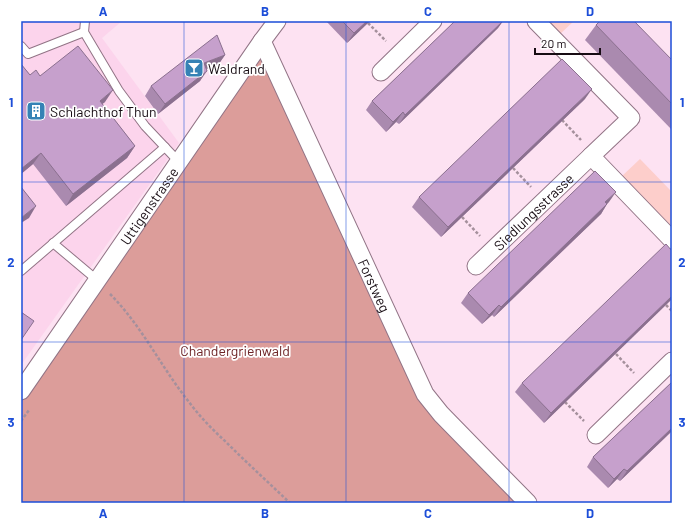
<svg xmlns="http://www.w3.org/2000/svg" width="693" height="524" font-family="Barlow,sans-serif">
  <rect width="100%" height="100%" fill="#fde2f2"/>
  <!-- built -->
  <path fill="#fcd4ec" d="M21 21H122L102 38 179 143 21 365Z"/>
  <!-- green -->
  <g fill="#fdcecb">
    <path d="M546 21H574L559 35Z"/>
    <path d="M640 159 672 192V230L621 177Z"/>
  </g>
  <!-- forest -->
  <path fill="#dc9d9a" d="M262 41 425 394 528 503H21V391Z"/>
  <g fill="none" stroke-linecap="round" stroke-linejoin="round">
    <defs>
      <g id="lane">
        <path d="M85 21 84 32 119 91 145 126 179 162"/>
        <path d="M21 46 28 54 84 32"/>
        <path d="M53 243 97 280"/>
        <path d="M21 271 165 147"/>
      </g>
      <g id="street">
        <path d="M536 21 631 118 591 156 672 240"/>
        <path id="s1" d="M262 41 425 394 441 414 528 503"/>
        <path d="M381 72 433 21"/>
        <path id="s2" d="M476 266 591 156"/>
        <path id="s3" d="M21 391 262 41 277 21"/>
        <path d="M596 435 672 361"/>
      </g>
    </defs>
    <!-- lane casing -->
    <use href="#lane" stroke="#927486" stroke-width="10"/>
    <!-- street casing -->
    <use href="#street" stroke="#927486" stroke-width="19"/>
    <!-- path -->
    <g stroke="#a5909c" stroke-width="2.5" stroke-dasharray="3 2" stroke-linecap="butt">
      <path d="M368 23 386 41"/>
      <path d="M562 120 581 140"/>
      <path d="M513 168 531 187"/>
      <path d="M462 217 480 236"/>
      <path d="M110 294C142 326 161 367 189 402 200 417 213 430 226 442 247 463 269 483 290 503"/>
      <path d="M666 305 672 311"/>
      <path d="M616 354 634 373"/>
      <path d="M565 402 584 421"/>
      <path d="M21 421 29 410"/>
    </g>
    <!-- lane -->
    <use href="#lane" stroke="#fff" stroke-width="8"/>
    <!-- street -->
    <use href="#street" stroke="#fff" stroke-width="17"/>
  </g>
  <!-- wall -->
  <g fill="#aa8aaf">
    <path d="M326 21H370L347 43Z"/>
    <path d="M455 21H503L498 28 399 124 396 122 386 132 366 110 372 101Z"/>
    <path d="M596 25 672 60V130L585 40Z"/>
    <path d="M225 55 218 65 206 69 200 81 158 114 145 96 151 86Z"/>
    <path d="M21 64 30 75 40 76 105 102 102 104 135 146 127 158 66 206 33 164 21 174Z"/>
    <path d="M585 99 441 237 412 207 419 197Z"/>
    <path d="M609 202 607 204 601 214 494 317 492 315 482 324 461 303 468 293Z"/>
    <path d="M672 251V299L544 423 515 392 522 383Z"/>
    <path d="M672 382V431L620 481 617 479 608 488 587 467 593 457Z"/>
  </g>
  <!-- shaded-wall -->
  <g fill="#8b708f">
    <path d="M367 21H370L347 43 354 33Z"/>
    <path d="M503 21 498 28 399 124 405 115Z"/>
    <path d="M225 55 218 65 197 72 204 63Z"/>
    <path d="M207 71 200 81 158 114 165 104Z"/>
    <path d="M592 89 585 99 441 237 448 227Z"/>
    <path d="M113 90 105 102 92 112 100 101Z"/>
    <path d="M403 112 396 122 386 132 393 122Z"/>
    <path d="M135 146 127 158 66 206 73 194Z"/>
    <path d="M41 153 33 164 21 174V169Z"/>
    <path d="M616 192 609 202 599 212 605 202Z"/>
    <path d="M607 204 601 214 494 317 501 307Z"/>
    <path d="M36 206 29 218 21 223V218Z"/>
    <path d="M672 296V299L544 423 551 413Z"/>
    <path d="M499 305 492 315 482 324 489 315Z"/>
    <path d="M672 428V431L620 481 627 471Z"/>
    <path d="M624 469 617 479 608 488 614 479Z"/>
  </g>
  <!-- building -->
  <g fill="#c6a0cc" stroke="#8b708f">
    <path d="M342 21H367L354 33Z"/>
    <path d="M455 21H503L405 115 403 112 393 122 372 101Z"/>
    <path d="M600 21H634L672 60V104L596 25Z"/>
    <path d="M217 35 225 55 204 63 207 71 165 104 151 86Z"/>
    <path d="M78 46 113 90 100 101 135 146 73 194 41 153 21 169V64L30 75 36 70 40 76Z"/>
    <path d="M562 59 592 89 448 227 419 197Z"/>
    <path d="M595 171 616 192 605 202 607 204 501 307 499 305 489 315 468 293Z"/>
    <path d="M21 187 36 206 21 218Z"/>
    <path d="M666 244 672 251V296L551 413 522 383Z"/>
    <path d="M21 312 34 321 21 340Z"/>
    <path d="M672 382V428L627 471 624 469 614 479 593 457Z"/>
  </g>
  <!-- grid -->
  <path fill="none" stroke="#1d4ed8" stroke-width="1" stroke-opacity="0.55" d="M184 21V503M346 21V503M509 21V503M21 182H672M21 342H672"/>
  <!-- icons -->
  <defs>
    <symbol id="bar-square" viewBox="-11 -11 22 22"><rect x="-9" y="-9" width="18" height="18" rx="4" fill="#3582b5" stroke="#fff"/><path d="M-6-5H6L.8 .8V4.5H3.5V6h-7V4.5H-.8V.8Z" fill="#fff"/></symbol>
    <symbol id="building-square" viewBox="-11 -11 22 22"><rect x="-9" y="-9" width="18" height="18" rx="4" fill="#3582b5" stroke="#fff"/><path d="M-4-6H4V6H1V3H-1V6H-4ZM-2.5-4.3h1.7v1.8h-1.7ZM.8-4.3h1.7v1.8H.8ZM-2.5-1h1.7V.8h-1.7ZM.8-1h1.7V.8H.8Z" fill="#fff"/></symbol>
  </defs>
  <g fill-rule="evenodd">
    <use href="#bar-square" x="183" y="57" width="22" height="22"/>
    <use href="#building-square" x="25" y="100" width="22" height="22"/>
  </g>
  <g text-anchor="middle" dominant-baseline="central" stroke-width="3.5" stroke-linejoin="round" paint-order="stroke">
    <!-- poi labels -->
    <g font-size="14" fill="#170c13" stroke="#fff" text-anchor="start">
      <text x="208" y="68">Waldrand</text>
      <text x="50" y="111">Schlachthof Thun</text>
    </g>
    <!-- street labels -->
    <g font-size="14" fill="#170c13" stroke="#fff">
      <text stroke="none"><textPath href="#s3" startOffset="225">Uttigenstrasse</textPath></text>
      <text stroke="none"><textPath href="#s2" startOffset="79">Siedlungsstrasse</textPath></text>
      <text stroke="none"><textPath href="#s1" startOffset="269">Forstweg</textPath></text>
    </g>
    <!-- park labels -->
    <g font-size="14" fill="#6e2426" stroke="#fff">
      <text x="235" y="350">Chandergrienwald</text>
    </g>
  </g>
  <!-- border -->
  <rect width="693" height="524" fill="none" stroke="#ffffff" stroke-width="44"/>
  <!-- scale -->
  <path d="M535 48v6h65v-6" fill="none" stroke="#170c13" stroke-width="2"/>
  <text x="541" y="48" font-size="12" fill="#170c13" stroke="#ffffff" stroke-width="3" paint-order="stroke">20 m</text>
  <rect x="22" y="22" width="649" height="480" fill="none" stroke="#1d4ed8" stroke-width="1.5"/>
  <g font-size="13" text-anchor="middle" font-weight="bold" fill="#1d4ed8">
    <text x="103" y="16">A</text>
    <text x="265" y="16">B</text>
    <text x="428" y="16">C</text>
    <text x="590" y="16">D</text>
    <text x="11" y="107">1</text>
    <text x="682" y="107">1</text>
    <text x="11" y="267">2</text>
    <text x="682" y="267">2</text>
    <text x="11" y="427">3</text>
    <text x="682" y="427">3</text>
    <text x="103" y="518">A</text>
    <text x="265" y="518">B</text>
    <text x="428" y="518">C</text>
    <text x="590" y="518">D</text>
  </g>
</svg>
